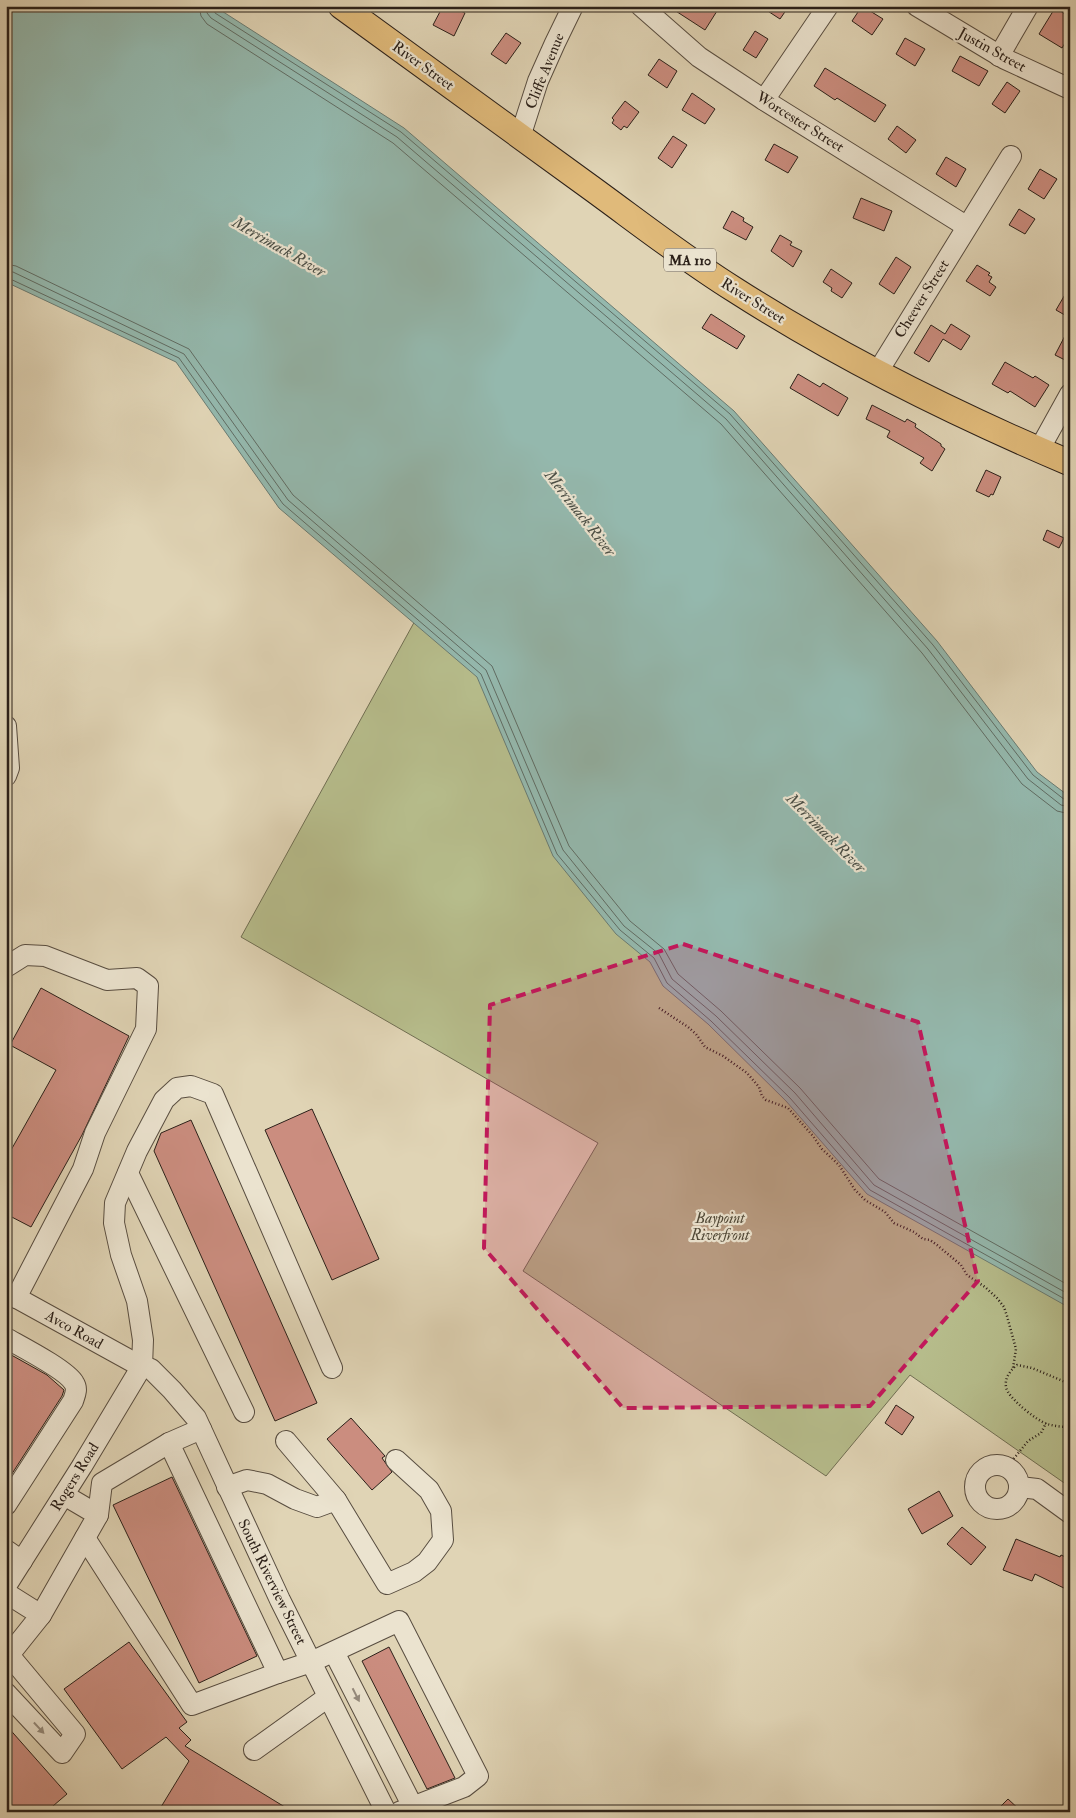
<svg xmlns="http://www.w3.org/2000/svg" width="1076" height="1818" font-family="'IM FELL Double Pica',serif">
  <rect width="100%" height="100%" fill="#e0d4b5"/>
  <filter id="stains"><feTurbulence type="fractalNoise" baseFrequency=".004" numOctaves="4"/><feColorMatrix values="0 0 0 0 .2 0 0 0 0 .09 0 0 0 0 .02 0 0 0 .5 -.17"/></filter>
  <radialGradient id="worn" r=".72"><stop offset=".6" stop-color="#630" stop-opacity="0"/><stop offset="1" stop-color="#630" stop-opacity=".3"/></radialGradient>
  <!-- green -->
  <path fill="#b6bc8b" stroke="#706e52" d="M422 608 1070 1286V1487L910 1375 826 1476 523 1271 598 1143 241 937Z"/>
  <!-- water -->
  <path fill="#94b8ad" stroke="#6a7b72" d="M6 6H214L404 128 734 411 937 641 1037 772 1070 797V1308L867 1194 786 1101 708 1024 663 986 650 962 616 934 553 856 477 677 279 508 176 362 6 282Z"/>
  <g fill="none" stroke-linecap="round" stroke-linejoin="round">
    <!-- shore -->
    <g stroke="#606c63" stroke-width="1">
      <path d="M199 6 201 16 207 24 393 143 721 424 922 653 1022 784 1057 811 1070 814"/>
      <path d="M206 6 207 13 211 18 397 137 726 419 928 649 1028 779 1061 805 1070 807"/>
      <path d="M213 6 215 13 401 132 730 414 933 645 1033 775 1065 800 1070 801"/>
      <path d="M6 264 16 266 189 349 293 495 492 666 569 846 630 921 664 949 678 974 721 1011 800 1088 879 1179 1070 1286"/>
      <path d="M6 271 13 272 184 354 288 500 486 670 563 850 624 926 659 954 672 979 716 1016 795 1093 874 1185 1070 1295"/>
      <path d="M6 277 179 358 283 504 481 674 557 854 620 930 654 958 667 983 711 1021 790 1098 870 1190 1070 1302"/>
    </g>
  </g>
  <!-- building -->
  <g fill="#cb8d7f" stroke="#2b2019">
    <path d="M443 6H461L459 10 465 13 454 36 433 25Z"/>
    <path d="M668 6H710L717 11 705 30Z"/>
    <path d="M760 6H789L780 19Z"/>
    <path d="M862 6 883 19 872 35 852 21Z"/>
    <path d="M1055 8 1070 17V35L1062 48 1039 34Z"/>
    <path d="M755 31 768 39 756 58 743 50Z"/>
    <path d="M506 33 521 43 506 64 491 54Z"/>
    <path d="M905 38 925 49 915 66 896 54Z"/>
    <path d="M960 56 988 71 979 86 952 71Z"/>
    <path d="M659 59 677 71 667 88 648 75Z"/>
    <path d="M825 68 886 105 875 122 837 98 835 100 814 86Z"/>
    <path d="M1007 82 1020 91 1005 113 992 104Z"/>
    <path d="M692 93 715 109 705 124 682 110Z"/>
    <path d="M625 101 639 112 627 128 624 126 621 130 612 123 614 120 612 118Z"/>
    <path d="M897 126 916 140 906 153 888 139Z"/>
    <path d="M673 136 687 145 672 168 658 158Z"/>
    <path d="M774 144 798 157 788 173 765 160Z"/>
    <path d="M946 157 966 169 956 187 936 174Z"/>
    <path d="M1040 169 1057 179 1044 199 1028 189Z"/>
    <path d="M861 198 892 211 884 231 853 218Z"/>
    <path d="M1019 209 1035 219 1025 234 1009 225Z"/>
    <path d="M732 211 744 218 743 221 753 227 746 240 723 228Z"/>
    <path d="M780 235 792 242 790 245 802 251 793 267 771 251Z"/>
    <path d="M896 257 911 267 894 294 879 284Z"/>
    <path d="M977 265 990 273 988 275 992 277 989 282 996 287 990 296 966 281Z"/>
    <path d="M831 269 852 283 842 298 831 291 832 288 823 282Z"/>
    <path d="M1070 286V318L1056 310Z"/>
    <path d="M711 314 745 336 737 349 702 328Z"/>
    <path d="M951 324 970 336 961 350 943 339 929 362 914 353 931 325 945 334Z"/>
    <path d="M1070 326V355L1067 361 1055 355Z"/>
    <path d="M1005 362 1033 378 1035 376 1049 385 1035 407 1010 391 1008 393 992 384Z"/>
    <path d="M798 374 820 387 823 383 848 398 838 416 790 388Z"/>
    <path d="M872 405 905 422 907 419 916 424 915 427 941 444V446L945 449 932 471 920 463 924 458 887 437 890 431 866 419Z"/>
    <path d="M986 470 1001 477 993 495 991 494 989 497 976 491Z"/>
    <path d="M1047 530 1064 538 1059 548 1043 540Z"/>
    <path d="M41 988 129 1036 82 1135 31 1227 6 1214V1159L56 1070 10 1045Z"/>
    <path d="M312 1109 379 1259 332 1280 265 1130Z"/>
    <path d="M191 1120 317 1403 275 1421 154 1151 161 1133Z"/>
    <path d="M6 1352 47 1375 64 1390 62 1396 6 1483Z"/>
    <path d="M896 1405 914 1417 902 1435 885 1423Z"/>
    <path d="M351 1418 385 1456 382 1458 392 1472 372 1490 327 1439Z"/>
    <path d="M172 1477 257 1656 199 1683 113 1505Z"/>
    <path d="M939 1491 953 1516 922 1534 908 1509Z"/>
    <path d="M962 1527 986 1547 971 1565 947 1544Z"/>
    <path d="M1016 1539 1060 1557 1061 1555 1070 1559V1591L1035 1574 1032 1581 1003 1570Z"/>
    <path d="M129 1642 187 1722 179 1728 191 1740 185 1746 293 1812H170L161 1807 189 1761 166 1737 122 1769 64 1689Z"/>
    <path d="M389 1647 455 1778 427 1789 362 1661Z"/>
    <path d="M6 1725 67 1794 46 1812H6Z"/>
    <path d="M1008 1799 1022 1812H995Z"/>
  </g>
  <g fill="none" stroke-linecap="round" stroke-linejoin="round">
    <defs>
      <g id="minor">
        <path d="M641 6 699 57 764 100 966 226"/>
        <path d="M917 6 1005 59 1070 89"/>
        <path d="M999 56 1028 6"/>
        <path d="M764 100 828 6"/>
        <path d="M520 137 538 81 555 43 573 6"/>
        <path d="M877 373 1011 156"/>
        <path d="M1039 450 1070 394"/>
        <path d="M6 726 9 768 6 776"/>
        <path d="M6 967 25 955 45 956 107 980 137 978 148 986 146 1029 95 1133 83 1169 16 1298"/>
        <path d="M128 1173 244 1412"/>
        <path d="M6 1292 133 1362 151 1369 172 1390 196 1418 280 1600 386 1812"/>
        <path d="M6 1338C20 1346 67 1370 74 1383 78 1389 75 1395 73 1401L6 1505"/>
        <path d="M286 1441 336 1500"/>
        <path d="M169 1443 278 1673 311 1662 399 1621 478 1776 464 1787 399 1812"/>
        <circle cx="997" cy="1487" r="22"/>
        <path d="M227 1487 247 1480 267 1484 295 1499 317 1507 336 1500 387 1584 414 1572 427 1562 443 1540 441 1511 429 1490 396 1460"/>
        <path d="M1020 1487 1037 1489 1070 1513"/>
        <path d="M98 1515 102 1483 169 1443 201 1429"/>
        <path d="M85 1538 192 1705 278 1673"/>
        <path d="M6 1550 22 1561"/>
        <path d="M6 1586 82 1466 142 1366 143 1340 137 1301 121 1255 114 1223 115 1203 137 1151 164 1100 177 1088 191 1086 213 1094 332 1368"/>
        <path d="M6 1593 41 1615 9 1655 75 1734 62 1753 6 1693"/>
        <path d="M41 1615 98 1515 64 1495"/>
        <path d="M334 1652 413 1807"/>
        <path d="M254 1750 328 1697"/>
      </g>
      <path id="major" d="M341 6C421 65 502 123 583 182 633 218 682 257 735 290 841 358 954 414 1070 463"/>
    </defs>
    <!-- minor casing -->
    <use href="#minor" stroke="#584d40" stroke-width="22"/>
    <!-- major casing -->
    <use href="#major" stroke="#2b2019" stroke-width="27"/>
    <!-- path -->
    <g stroke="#2b2019" stroke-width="2.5" stroke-dasharray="1 2.5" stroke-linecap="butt">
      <path d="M659 1008 688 1027 696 1034 705 1047 723 1056 747 1073 759 1087 762 1096 766 1100 788 1108 813 1136 822 1149 839 1165 855 1190 865 1200 885 1212 894 1223 914 1232 923 1239 930 1240 937 1245 961 1265 967 1275 985 1287 997 1298 1004 1307 1007 1316 1016 1349 1013 1368"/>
      <path d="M1070 1384 1032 1368 1017 1365C1009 1371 1002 1382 1008 1392 1014 1402 1036 1420 1047 1424 1054 1426 1062 1427 1070 1427"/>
      <path d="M1007 1467 1028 1441 1041 1433 1046 1423"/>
    </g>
    <!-- minor -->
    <use href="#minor" stroke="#ebe3cf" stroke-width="20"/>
    <!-- major -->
    <use href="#major" stroke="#e0ba7a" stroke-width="25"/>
  </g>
  <!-- one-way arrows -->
  <defs><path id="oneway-solid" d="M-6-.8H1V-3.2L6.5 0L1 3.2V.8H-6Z" transform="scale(1.25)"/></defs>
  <g fill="#958b7d">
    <use href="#oneway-solid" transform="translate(356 1695) rotate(63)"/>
    <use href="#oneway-solid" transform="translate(39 1728) rotate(47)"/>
  </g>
  <!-- marked area -->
  <path fill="#c2185b" fill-opacity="0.2" stroke="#c2185b" stroke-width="4" stroke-dasharray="10 6" stroke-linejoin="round" d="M683 944 918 1022 978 1281 870 1406 623 1408 484 1248 490 1005Z"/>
  <g text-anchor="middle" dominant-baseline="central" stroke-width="4.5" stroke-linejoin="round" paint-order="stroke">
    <!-- shield labels -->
    <rect fill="#ebe3cf" stroke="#655a50" stroke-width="1" x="664" y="248.5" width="52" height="23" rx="4"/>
    <g font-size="14" font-weight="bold" fill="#2b2019">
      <text x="690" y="260">MA 110</text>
    </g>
    <!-- street labels -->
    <g font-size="15" fill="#2b2019" stroke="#ebe3cf">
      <text transform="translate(992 50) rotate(29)">Justin Street</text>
      <text transform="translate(423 66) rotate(36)">River Street</text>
      <text transform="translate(545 71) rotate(-68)">Cliffe Avenue</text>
      <text transform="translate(800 122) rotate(32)">Worcester Street</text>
      <text transform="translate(922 299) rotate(-58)">Cheever Street</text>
      <text transform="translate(753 301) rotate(32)">River Street</text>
      <text transform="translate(74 1330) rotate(29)">Avco Road</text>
      <text transform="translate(75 1477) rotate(-58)">Rogers Road</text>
      <text transform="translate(272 1582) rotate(64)">South Riverview Street</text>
    </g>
    <!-- park labels -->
    <g font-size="15" font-style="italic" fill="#4e4736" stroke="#ebe3cf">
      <text x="720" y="1218">Baypoint<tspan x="720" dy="17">Riverfront</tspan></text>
    </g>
    <!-- water labels -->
    <g font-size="16" font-style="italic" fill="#4a4e45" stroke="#ebe3cf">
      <text transform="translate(279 247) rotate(30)">Merrimack River</text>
      <text transform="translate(580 513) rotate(52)">Merrimack River</text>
      <text transform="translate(826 833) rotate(45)">Merrimack River</text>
    </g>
  </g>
  <!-- margin -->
  <rect width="1076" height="1818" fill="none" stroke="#e0d4b5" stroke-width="25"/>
  <rect x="8" y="8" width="1061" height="1803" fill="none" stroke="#2b2019" stroke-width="2.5"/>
  <rect x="12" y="12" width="1051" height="1793" fill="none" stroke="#2b2019"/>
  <rect width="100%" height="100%" filter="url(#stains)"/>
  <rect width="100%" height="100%" fill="url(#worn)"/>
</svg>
